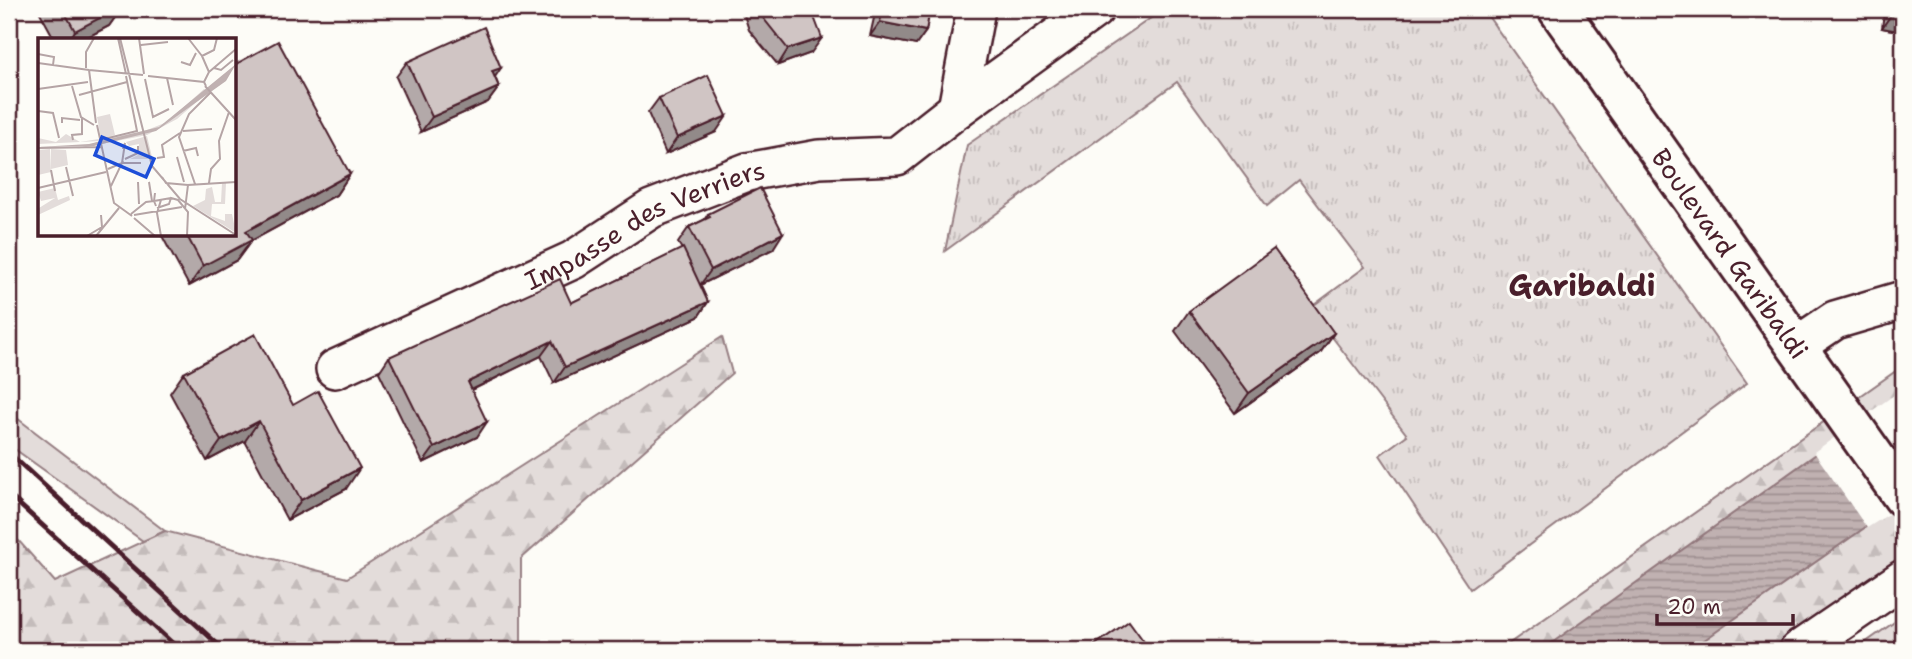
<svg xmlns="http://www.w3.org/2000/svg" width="1912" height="659" font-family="'Shantell Sans',sans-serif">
  <defs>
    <pattern id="forest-firs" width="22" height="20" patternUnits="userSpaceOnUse" patternTransform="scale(1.75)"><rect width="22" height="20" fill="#e3dcda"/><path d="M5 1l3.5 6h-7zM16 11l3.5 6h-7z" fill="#c4bcbb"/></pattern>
    <pattern id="park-tufts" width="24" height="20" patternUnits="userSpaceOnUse" patternTransform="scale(1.75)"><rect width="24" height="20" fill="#e3dcda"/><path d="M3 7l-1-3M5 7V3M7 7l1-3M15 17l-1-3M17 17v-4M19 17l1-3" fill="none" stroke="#c4bcbb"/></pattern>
    <pattern id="water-rules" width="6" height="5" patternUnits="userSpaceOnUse" patternTransform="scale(1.75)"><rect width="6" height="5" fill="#c0b1b1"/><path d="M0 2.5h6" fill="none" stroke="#9e8f90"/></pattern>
  </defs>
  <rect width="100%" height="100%" fill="#fdfcf7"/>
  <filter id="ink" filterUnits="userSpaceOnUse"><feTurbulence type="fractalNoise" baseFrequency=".0143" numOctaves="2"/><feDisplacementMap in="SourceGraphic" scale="14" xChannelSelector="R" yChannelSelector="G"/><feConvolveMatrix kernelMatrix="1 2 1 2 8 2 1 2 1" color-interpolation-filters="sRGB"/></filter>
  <g filter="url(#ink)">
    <!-- grass -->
    <g fill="#e3dcda" stroke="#967e82" stroke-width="2">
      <path d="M9 412 165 531 143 541 9 445Z"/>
      <path d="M1903 616V650H1855Z"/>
    </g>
    <!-- forest -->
    <g fill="url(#forest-firs)" stroke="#967e82" stroke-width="2">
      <path d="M722 337 732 373 521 559V650H9V554L19 541 55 582 165 531 347 578Z"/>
      <path d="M1903 366V392L1817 454 1903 501V576L1767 650H1500Z"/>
    </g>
    <!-- park -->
    <path fill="url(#park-tufts)" stroke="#967e82" stroke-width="2" d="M1164 9H1483L1747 383 1470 589 1380 455 1407 435 1310 308 1365 267 1299 180 1267 206 1177 82 945 251 967 145Z"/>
    <!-- water -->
    <path fill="url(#water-rules)" stroke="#91777b" stroke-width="2" d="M1903 392V501L1690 650H1542Z"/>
    <!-- pier -->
    <path fill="#fdfcf7" d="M1897 393 1903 402V505L1867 528 1814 452Z"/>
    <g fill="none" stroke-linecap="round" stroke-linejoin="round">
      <defs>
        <g id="minor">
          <path d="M976 9 957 109 1095 9"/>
          <path d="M1798 345 1835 320 1903 300"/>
          <path id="s1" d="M335 369 573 260 651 209 747 172 819 159 897 156 957 109"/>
          <path d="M1799 650 1903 579"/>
        </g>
        <g id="secondary">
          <path id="s2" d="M1558 9 1903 497"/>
        </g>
      </defs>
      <!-- minor casing -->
      <use href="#minor" stroke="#4a1f2b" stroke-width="42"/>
      <!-- secondary casing -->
      <use href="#secondary" stroke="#4a1f2b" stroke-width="44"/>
      <!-- minor -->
      <use href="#minor" stroke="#fdfcf7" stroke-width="37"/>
      <!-- secondary -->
      <use href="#secondary" stroke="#fdfcf7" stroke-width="38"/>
      <!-- rail -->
      <g stroke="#4a1f2b" stroke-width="5">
        <path d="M9 453 224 650"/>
        <path d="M9 495 180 650"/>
      </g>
    </g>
    <!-- wall -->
    <g fill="#b3a9a9" stroke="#4a1f2b" stroke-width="2">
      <path d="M38 9H121L109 26 82 40H55Z"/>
      <path d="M742 9H811V53L778 65 749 30Z"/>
      <path d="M876 9H930L926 31 916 45 870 36Z"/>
      <path d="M1881 9H1903V32L1882 28 1884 13Z"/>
      <path d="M407 62 495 77 499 87 488 102 421 132 396 77Z"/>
      <path d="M659 98 716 132 666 154 648 113Z"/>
      <path d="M350 174 336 195 251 241 237 260 189 286 161 234H234Z"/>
      <path d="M708 214 773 249 700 285 708 302 698 317 554 383 541 356 472 390 477 437 423 463 379 372 389 357 571 303 682 249 678 243 689 227 704 220Z"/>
      <path d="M1189 311 1334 333 1320 353 1235 413 1175 331Z"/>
      <path d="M184 373 293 405 346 489 287 520 245 441 207 461 170 393Z"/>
    </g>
    <!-- shaded-wall -->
    <g fill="#928a89" stroke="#4a1f2b" stroke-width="2">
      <path d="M110 9H121L109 26 82 40H69L75 31Z"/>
      <path d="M1895 9H1903V32L1882 28Z"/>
      <path d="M880 22 926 31 916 45 870 36Z"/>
      <path d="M822 38 811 53 778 65 788 49Z"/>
      <path d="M501 68 491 83 492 71Z"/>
      <path d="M499 87 488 102 421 132 432 117Z"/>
      <path d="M727 116 716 132 666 154 677 138Z"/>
      <path d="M350 174 336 195 251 241 237 260 189 286 203 266 246 231Z"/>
      <path d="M783 233 773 249 700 285 711 270Z"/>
      <path d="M708 302 698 317 554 383 565 367Z"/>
      <path d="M1334 333 1320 353 1235 413 1249 393Z"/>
      <path d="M552 341 541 356 457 397 468 382Z"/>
      <path d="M259 421 245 441 207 461 221 441Z"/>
      <path d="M487 422 477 437 423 463 434 448Z"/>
      <path d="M360 468 346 489 287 520 301 500Z"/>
    </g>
    <!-- building -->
    <g fill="#d0c5c4" stroke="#4a1f2b" stroke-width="2">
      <path d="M63 9H117L75 31Z"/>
      <path d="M758 9H811L822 38 788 49 760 14Z"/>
      <path d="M883 9H930L926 31 880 22Z"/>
      <path d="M484 27 501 68 492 71 499 87 432 117 407 62Z"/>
      <path d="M278 41 350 174 246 231 252 240 203 266 186 234H234V65Z"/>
      <path d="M708 75 727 116 677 138 659 98Z"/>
      <path d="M760 188 783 233 711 270 689 227 710 217 708 214Z"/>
      <path d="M683 248 708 302 565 367 552 341 468 382 487 422 434 448 389 357 560 279 571 303Z"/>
      <path d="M1274 249 1334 333 1249 393 1189 311Z"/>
      <path d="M255 334 293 405 318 391 360 468 301 500 259 421 221 441 184 373Z"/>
      <path d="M1129 621 1150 650H1088Z"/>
    </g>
  </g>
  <g text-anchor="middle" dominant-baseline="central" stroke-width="6" stroke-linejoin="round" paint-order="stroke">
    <!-- street labels -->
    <g font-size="26" fill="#4a1f2b" stroke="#fdfcf7">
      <text stroke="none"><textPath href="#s1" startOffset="343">Impasse des Verriers</textPath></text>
      <text stroke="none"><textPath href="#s2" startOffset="299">Boulevard Garibaldi</textPath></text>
    </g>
    <!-- quarter labels -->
    <g font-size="30" font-weight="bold" fill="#4a1f2b" stroke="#fdfcf7">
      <text x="1582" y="285">Garibaldi</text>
    </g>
  </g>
  <!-- overview -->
  <g transform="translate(38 38)">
    <rect width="198" height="198" fill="#fdfcf7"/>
    <path d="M72 76 77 97 63 101 59 79ZM13 111 28 112 30 127 13 131ZM184 145H188L187 166H174L173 178 187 183V176H194L198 195 155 168 167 162 168 151 174 149 177 164H183ZM17 150 20 162 31 158 32 162 0 177 1 170 17 160 3 163 0 154Z" fill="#e3dcda"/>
    <path d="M166 51 170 54 139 81 109 97 38 111 63 103 0 106V100L18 104 28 96 42 104 104 94 129 84ZM109 98 114 119 119 121H92L100 117 101 106 91 108 88 104Z" fill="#e3dcda"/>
    <path d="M12 111 13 134 0 137V112Z" fill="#e3dcda"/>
    <path d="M198 26 188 43 118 93 56 108 0 109 51 106 121 89Z" fill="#c0b1b1"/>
    <path fill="none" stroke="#b5a4a5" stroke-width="2" d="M80 0 88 36M82 0 114 128 142 161 198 197M101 0 106 36M150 0 164 18M103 7 130 4M0 16 16 19 15 27M164 18 171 34 166 44M164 18 176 12 179 0M143 24 152 27 158 15M0 25 51 32M48 30V14L56 0M176 30 183 32 195 22M51 32 58 85M51 32 105 37M171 34 198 11M110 38 166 44 168 48M129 40 135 67M107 41 115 79 131 71M34 48 43 79 56 87M167 48 198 82M0 51 50 44M41 57 89 44M0 73 15 75 21 100M24 85V80L42 82M59 87 76 165 94 178M145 93 174 91M35 102 34 97 44 96V80M62 102 99 93 88 38M0 110 64 109M85 111 87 105 84 125H103M145 113 158 110 160 118M139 119 146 144M119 120 126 119 124 107 142 95M87 121 100 115V108M28 129 35 158M70 131 84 125 73 148M13 132 17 153M124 139 128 145 150 147M100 144 101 166M171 145 173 131 182 121 181 103 191 74M157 146 141 99 151 76 172 55M0 150 68 134M117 155 116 163 133 160M113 157 111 144 114 163M123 162 119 175 123 198M119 170 131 166 133 160 140 162 150 174 149 198M147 171 150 147 198 144M93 176 108 164 116 163 118 168M96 177 144 169M96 180 117 198M49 198 64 189 63 177M58 198 81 170"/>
    <path fill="#1d4ed8" fill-opacity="0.15" stroke="#1d4ed8" stroke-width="3.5" d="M64 99 116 121 108 139 57 117Z"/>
    <rect width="198" height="198" fill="none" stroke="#4a1f2b" stroke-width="3.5"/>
  </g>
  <!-- margin -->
  <rect width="1912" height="659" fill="none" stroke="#fdfcf7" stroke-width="35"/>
  <rect x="18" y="18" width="1877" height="624" fill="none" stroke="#4a1f2b" stroke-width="2.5" filter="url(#ink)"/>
  <!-- scale -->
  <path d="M1657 614v10h136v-10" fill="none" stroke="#4a1f2b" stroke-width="3.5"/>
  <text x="1667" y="614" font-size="21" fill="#4a1f2b" stroke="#fdfcf7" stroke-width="5" paint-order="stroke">20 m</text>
</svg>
